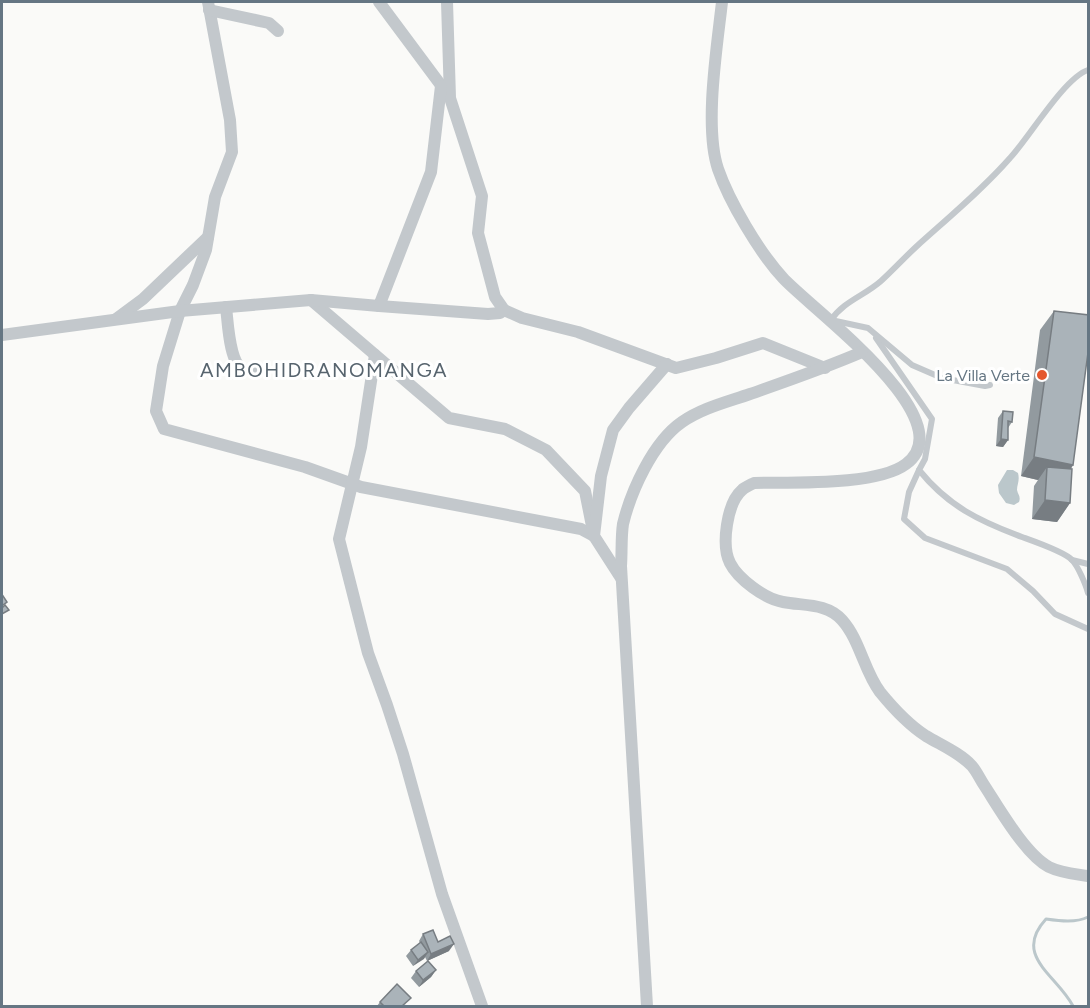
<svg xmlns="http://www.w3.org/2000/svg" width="1090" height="1008" font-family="Figtree,sans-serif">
  <rect width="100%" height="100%" fill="#fafaf8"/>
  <!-- water -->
  <path fill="#bbc7cb" d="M1007 470H1013L1018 473C1020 481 1017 484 1017 490 1018 495 1021 496 1019 502L1014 505 1006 503 999 493 998 485Z"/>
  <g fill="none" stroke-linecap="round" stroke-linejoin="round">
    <!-- stream -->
    <path stroke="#bbc7cb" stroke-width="3" d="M1073 1006C1057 975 1012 956 1046 919 1060 921 1076 923 1088 917"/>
    <!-- service -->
    <g stroke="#c3c8cc" stroke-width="6">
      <path d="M876 338 932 419 925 459 919 470C948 506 979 521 1022 537 1033 541 1065 552 1072 560 1078 566 1086 585 1088 593"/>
      <path d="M990 385 985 386 942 378 912 365 868 328 831 320C844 301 864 296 881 281 893 270 904 258 917 246 948 218 982 190 1010 158 1029 138 1064 78 1088 70"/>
      <path d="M919 470 909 492 904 519 925 538 1007 569 1033 591 1055 614 1088 629"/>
      <path d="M1072 560 1088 564"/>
    </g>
    <!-- minor -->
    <g stroke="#c3c8cc" stroke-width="12">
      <path d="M208 2 230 120 232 152 215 197 206 250 193 285 180 311 163 366 156 411 164 429 305 467 361 487 581 529 594 536"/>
      <path d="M379 2 446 92"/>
      <path d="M447 2 450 98 482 196 478 233 495 297 504 310 522 318 578 332 676 368 716 358 763 343 825 368"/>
      <path d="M722 2C717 47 704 127 718 169 729 201 759 252 783 278 809 307 966 420 906 464 877 486 791 482 754 483 750 485 745 487 742 490 727 503 721 545 730 563 738 579 765 599 783 602 804 606 827 603 842 620 860 640 864 671 880 692 893 708 909 725 926 736 941 745 960 753 972 766 977 772 980 779 984 785 999 808 1025 854 1049 867 1061 873 1076 874 1088 876"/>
      <path d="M209 10 269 23 278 31"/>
      <path d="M311 300 449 418 505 429 546 450 585 491 594 536"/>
      <path d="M379 306 488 314 500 313 504 310"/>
      <path d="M226 307C228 322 229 363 243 369 244 370 251 370 253 371"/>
      <path d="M116 319 143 299 208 237"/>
      <path d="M2 335 180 311 311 300 379 306 431 172 441 86"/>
      <path d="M375 355 361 447 339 539 368 653 387 705 403 754 442 894 482 1006"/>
      <path d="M621 578 594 536 601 476 613 430 629 408 667 364"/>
      <path d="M647 1006 621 566C622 552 621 537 623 524 631 491 653 442 682 422 702 408 727 402 750 394 787 381 825 368 862 352"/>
    </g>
  </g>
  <!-- wall -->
  <g fill="#929a9f">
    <path d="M1054 311 1073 465 1071 469 1070 503 1057 522 1032 519 1034 486 1038 480 1021 476 1040 330Z"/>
    <path d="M1003 411 1012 422 1008 428V440L1003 447 996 446 998 418Z"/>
    <path d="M423 934 438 942 449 951 427 961 425 957 413 966 406 956 411 950 420 943 419 941Z"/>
    <path d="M436 970 431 977 419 987 411 978 416 971Z"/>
    <path d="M380 1002 407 1005 405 1006H377Z"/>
  </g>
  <!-- shaded-wall -->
  <g fill="#777d82">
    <path d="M1001 439 1008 440 1003 447 996 446Z"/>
    <path d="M1034 457 1073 465 1060 484 1047 467 1038 480 1021 476Z"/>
    <path d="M1045 500 1070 503 1057 522 1032 519Z"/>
    <path d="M454 944 449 951 427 961 431 954Z"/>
    <path d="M428 952 424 959 413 966 418 960Z"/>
    <path d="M436 970 431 977 419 987 423 980Z"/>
  </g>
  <!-- building -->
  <g fill="#aab3b9" stroke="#777d82" stroke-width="1.5">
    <path d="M1054 311 1089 315V345L1073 465 1034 457Z"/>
    <path d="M1003 411 1013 412 1012 422 1008 421V440L1001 439Z"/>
    <path d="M1047 467 1072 469 1070 503 1045 500Z"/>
    <path d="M3 596 7 602 3 605 2 603V597Z"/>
    <path d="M5 605 9 610 2 614V608Z"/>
    <path d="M433 930 438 942 450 936 454 944 431 954 423 934Z"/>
    <path d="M421 942 428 952 418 960 411 950Z"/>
    <path d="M428 961 436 970 423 980 416 971Z"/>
    <path d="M397 984 411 998 402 1006H384L380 1002Z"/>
  </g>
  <!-- markers -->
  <circle fill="#e4572e" stroke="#fff" stroke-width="2" cx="1042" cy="375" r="6"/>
  <g text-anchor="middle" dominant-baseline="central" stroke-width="6" stroke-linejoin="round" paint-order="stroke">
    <!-- poi labels -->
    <g font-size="16" fill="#657683" stroke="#fff" text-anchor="end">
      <text x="1030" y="375">La Villa Verte</text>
    </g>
    <!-- quarter labels -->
    <g font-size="20" letter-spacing="1.5" fill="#57646e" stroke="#fff">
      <text x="324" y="370">AMBOHIDRANOMANGA</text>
    </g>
  </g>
  <!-- border -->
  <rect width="1090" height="1008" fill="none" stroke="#657683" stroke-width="6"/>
</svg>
